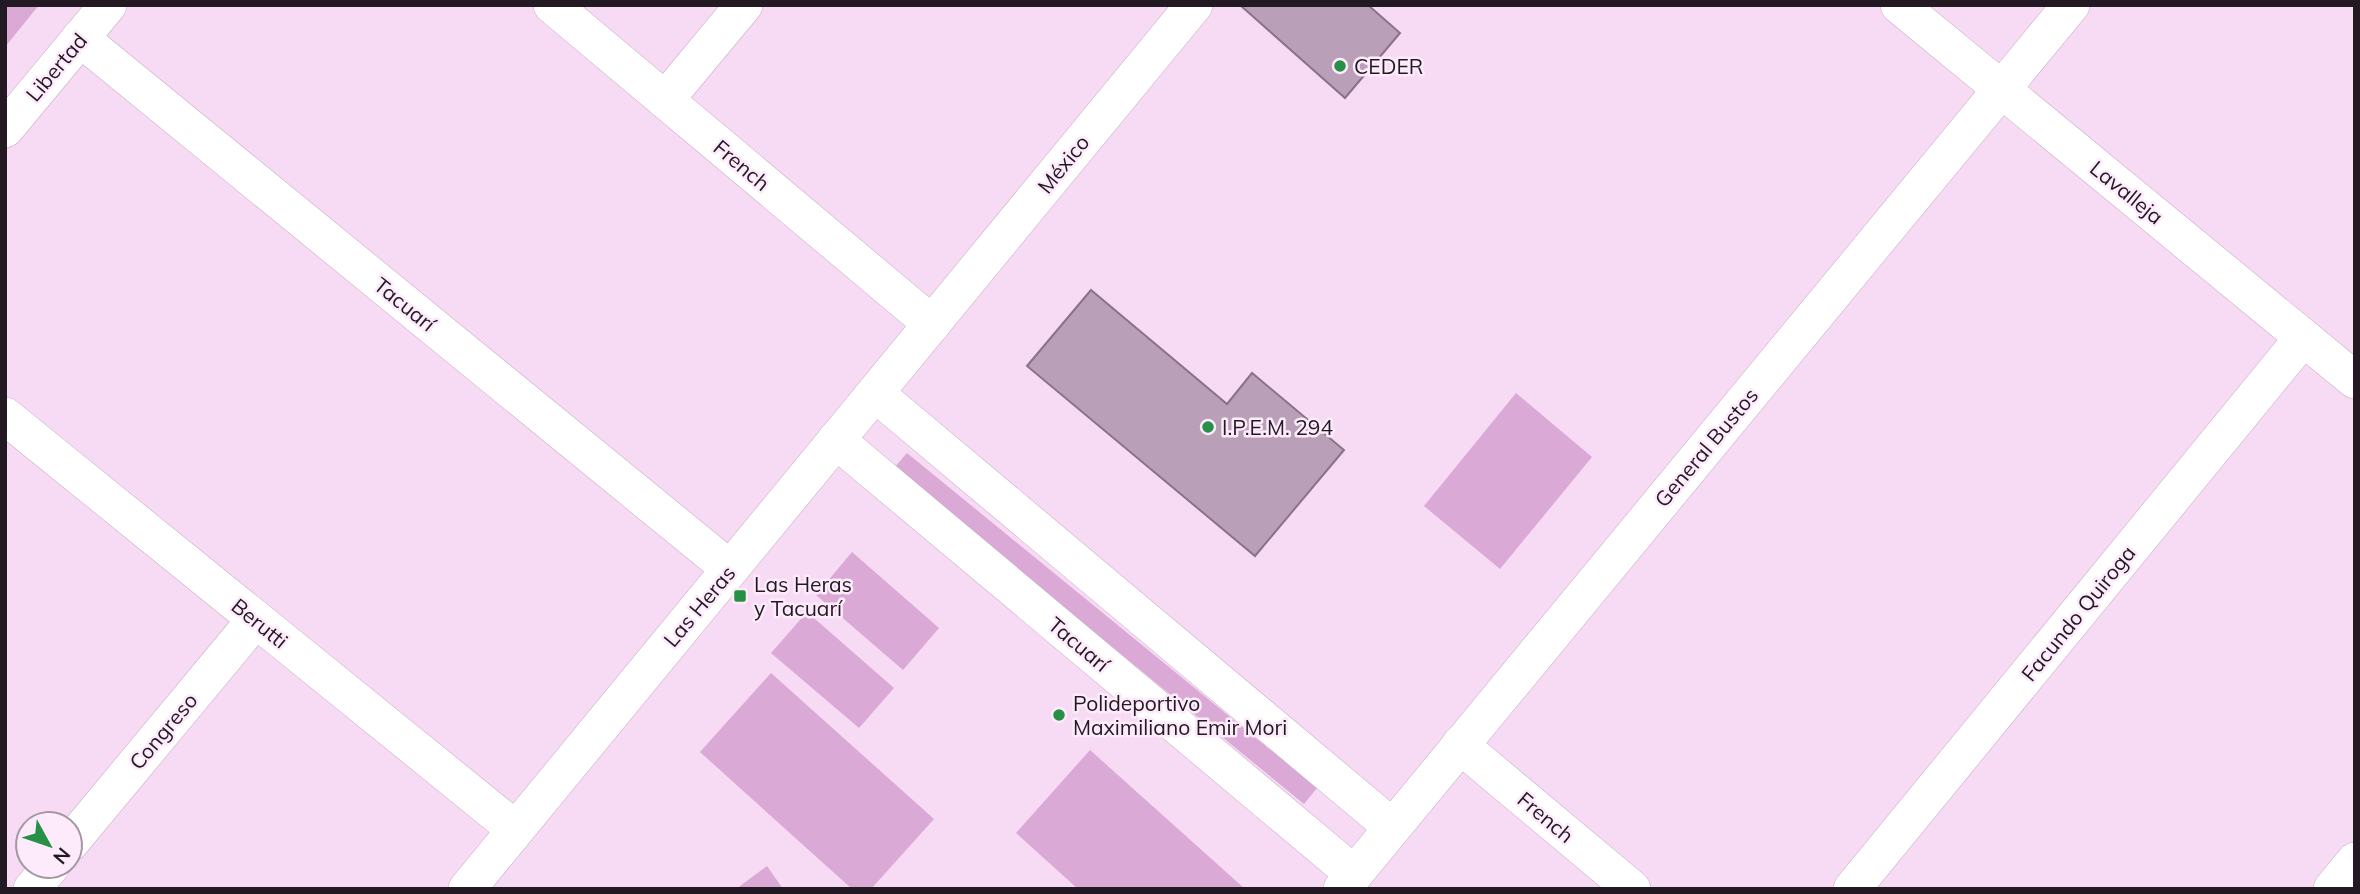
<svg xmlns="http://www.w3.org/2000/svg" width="2360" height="894" font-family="Mulish,sans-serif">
  <rect width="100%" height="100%" fill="#f7daf4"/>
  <!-- green -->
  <g fill="#daa9d6">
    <path d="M5 5H39L5 47Z"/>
    <path d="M1516 393 1592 457 1500 569 1424 506Z"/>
    <path d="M907 453 1317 788 1304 804 894 468Z"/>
    <path d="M852 552 939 628 903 670 816 595Z"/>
    <path d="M807 612 894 688 859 728 771 653Z"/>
    <path d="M771 673 934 819 871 889H852L700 752Z"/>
    <path d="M1090 750 1245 889H1078L1016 833Z"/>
    <path d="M767 866 783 889H736Z"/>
  </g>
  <!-- building -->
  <g fill="#ba9fb8" stroke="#8c7289" stroke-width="2">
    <path d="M1240 5H1368L1400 33 1345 98Z"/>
    <path d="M1091 290 1227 404 1252 373 1344 450 1255 556 1027 366Z"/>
  </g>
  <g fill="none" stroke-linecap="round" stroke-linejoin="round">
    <defs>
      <g id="minor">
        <path d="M552 5 932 324"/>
        <path d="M1899 5 2355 380"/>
        <path d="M80 38 730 569"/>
        <path d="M665 100 744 5"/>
        <path d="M5 129 108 5"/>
        <path d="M876 394 1392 827"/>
        <path d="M5 416 515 829"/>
        <path d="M836 440 1354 874"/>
        <path d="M1460 745 1632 889"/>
        <path d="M70 843 256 619"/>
        <path d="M32 889 51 866"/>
        <path d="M467 889 1194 5"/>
        <path d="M1342 889 2071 5"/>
        <path d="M1852 889 2303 338"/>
        <path d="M2332 889 2355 861"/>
      </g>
    </defs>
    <!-- minor casing -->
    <use href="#minor" stroke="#c7acc5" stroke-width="38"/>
    <!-- minor -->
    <use href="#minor" stroke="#fff" stroke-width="37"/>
  </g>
  <!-- markers -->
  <g fill="#269047" stroke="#fdebfb" stroke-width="2.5">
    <circle cx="1340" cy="66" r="7"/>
    <circle cx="1208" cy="427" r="7"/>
    <rect x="733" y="589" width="14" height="14" rx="3.5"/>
    <circle cx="1059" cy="715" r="7"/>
  </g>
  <g text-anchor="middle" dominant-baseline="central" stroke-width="5" stroke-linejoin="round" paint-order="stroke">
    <!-- poi labels -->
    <g font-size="21" fill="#231922" stroke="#fdebfb" text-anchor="start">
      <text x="1354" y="66">CEDER</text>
      <text x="1222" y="427">I.P.E.M. 294</text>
      <text x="754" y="584">Las Heras<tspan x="754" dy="24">y Tacuarí</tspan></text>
      <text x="1073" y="703">Polideportivo<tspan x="1073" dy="24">Maximiliano Emir Mori</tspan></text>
    </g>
    <!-- street labels -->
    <g font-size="21" fill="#231922" stroke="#fdebfb">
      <text transform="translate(56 67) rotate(-50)">Libertad</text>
      <text transform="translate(1063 164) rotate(-51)">México</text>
      <text transform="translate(742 165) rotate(40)">French</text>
      <text transform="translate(2127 192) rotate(39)">Lavalleja</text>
      <text transform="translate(405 304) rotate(39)">Tacuarí</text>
      <text transform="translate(1706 447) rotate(-50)">General Bustos</text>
      <text transform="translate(699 606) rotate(-50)">Las Heras</text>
      <text transform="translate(2078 613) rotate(-51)">Facundo Quiroga</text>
      <text transform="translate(260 623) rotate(39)">Berutti</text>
      <text transform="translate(1079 644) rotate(40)">Tacuarí</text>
      <text transform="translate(163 731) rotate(-50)">Congreso</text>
      <text transform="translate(1546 817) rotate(40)">French</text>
    </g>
  </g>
  <!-- border -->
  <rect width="2360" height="894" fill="none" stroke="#231922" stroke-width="14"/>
  <!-- north arrow -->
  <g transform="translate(49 845) rotate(130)"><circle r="33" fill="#fdebfb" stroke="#a697a4" stroke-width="2"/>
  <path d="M0-5L12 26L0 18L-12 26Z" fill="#269047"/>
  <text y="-10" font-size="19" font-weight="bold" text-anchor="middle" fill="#231922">N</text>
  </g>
</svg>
